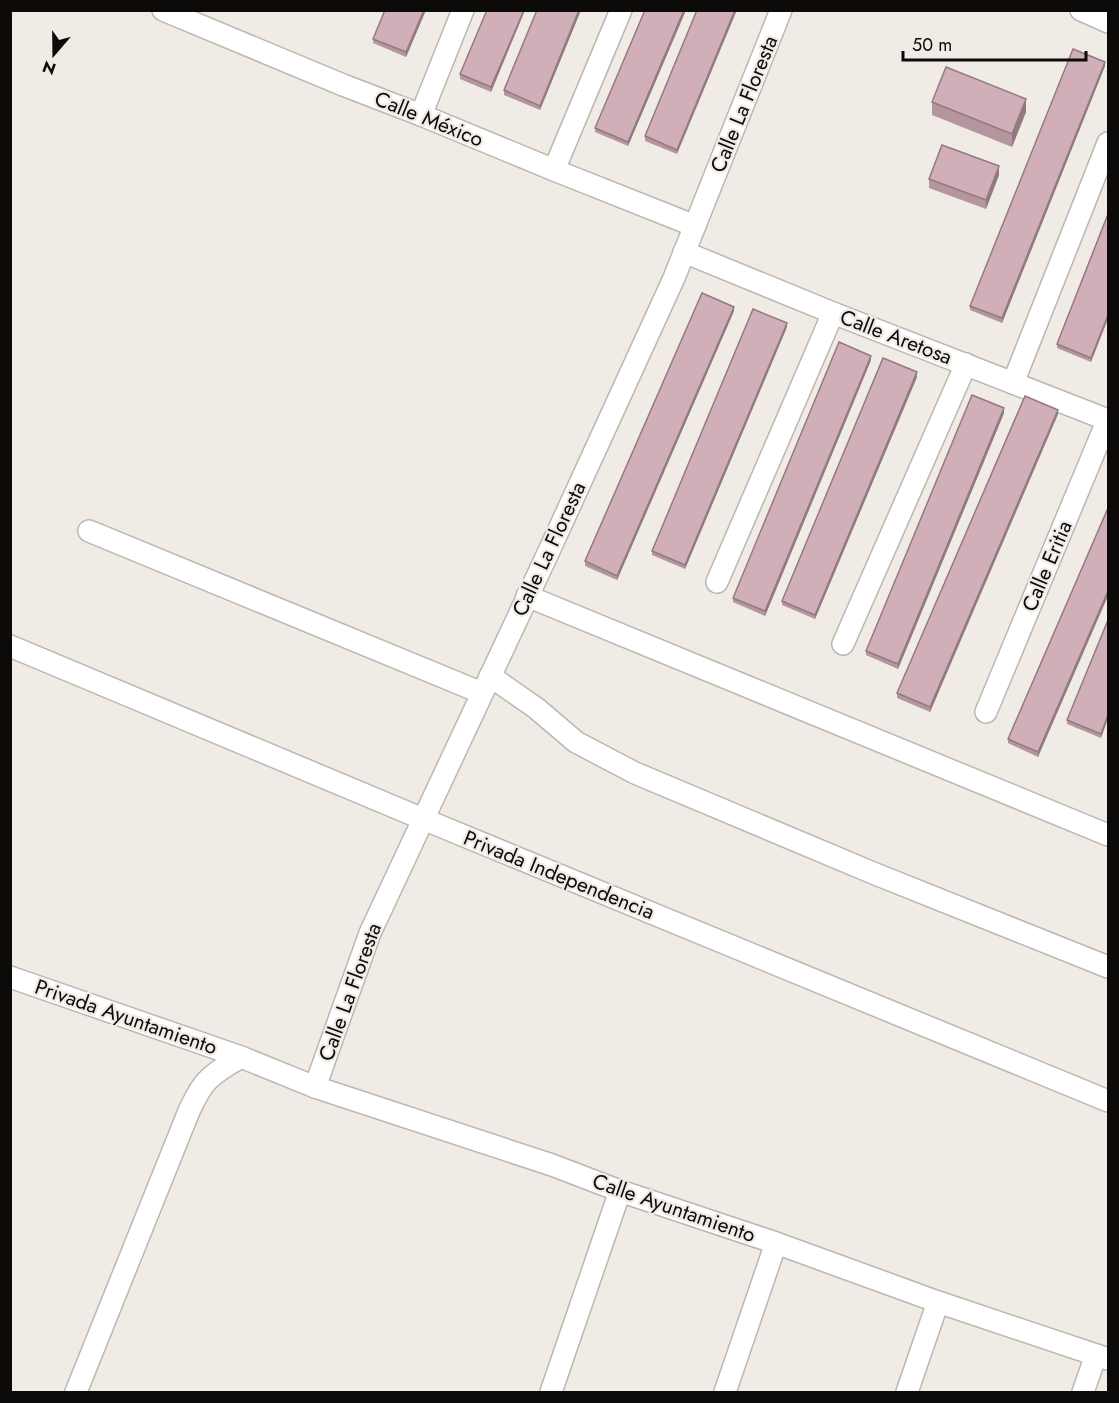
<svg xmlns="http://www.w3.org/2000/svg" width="1119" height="1403" font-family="Jost,sans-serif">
  <rect width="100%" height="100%" fill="#f1ebe6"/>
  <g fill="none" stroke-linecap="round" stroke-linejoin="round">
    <defs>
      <g id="street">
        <path d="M163 10 343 85 421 115 554 170 695 226"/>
        <path d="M1081 10 1108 22"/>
        <path d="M421 115 463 10"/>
        <path d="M554 170 621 10"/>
        <path d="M684 252 833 313 1108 420"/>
        <path d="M1013 383 1108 143"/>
        <path d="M89 531 482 693"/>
        <path d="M717 582 833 313"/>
        <path d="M527 596 1108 835"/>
        <path d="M843 644 966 364"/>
        <path d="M10 646 423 819 1108 1101"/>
        <path d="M490 676 536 708 576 742 635 773 873 873 1108 967"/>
        <path d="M986 712 1108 419"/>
        <path d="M10 977 241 1057 315 1087 552 1165 620 1191 776 1243 938 1302 1108 1359"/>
        <path d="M315 1087 370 933 549 551 674 278 781 10"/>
        <path d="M76 1392 189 1111C194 1101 199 1089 207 1081 216 1071 229 1064 241 1057"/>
        <path d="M551 1392 620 1191"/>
        <path d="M725 1392 776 1243"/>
        <path d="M907 1392 938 1302"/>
        <path d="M1083 1392 1096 1355"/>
      </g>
    </defs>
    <!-- street casing -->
    <use href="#street" stroke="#bcb6b1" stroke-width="24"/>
    <!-- street -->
    <use href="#street" stroke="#fff" stroke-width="21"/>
  </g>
  <!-- wall -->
  <g fill="#b4969e">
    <path d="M385 10H426L406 57 373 43V39Z"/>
    <path d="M525 10 491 92 460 79V74Z"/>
    <path d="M581 10 540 110 504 95V90Z"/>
    <path d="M645 10H686L628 146 595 132V128Z"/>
    <path d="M697 10 677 154 645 141V136Z"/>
    <path d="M1105 66 1002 323 970 310V306Z"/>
    <path d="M932 102 1026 112 1012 147 932 115Z"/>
    <path d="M999 175 986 209 929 188V179Z"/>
    <path d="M1108 214 1091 362 1057 348V344Z"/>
    <path d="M734 311 617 580 585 566V561Z"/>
    <path d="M787 327 685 569 652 555V551Z"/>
    <path d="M871 360 765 616 733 602V598Z"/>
    <path d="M917 377 815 619 782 605V601Z"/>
    <path d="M1004 413 898 669 866 655V651Z"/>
    <path d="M1058 414 930 712 897 698V693Z"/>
    <path d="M1108 508 1038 757 1008 743V739Z"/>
    <path d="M1108 620 1101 738 1067 724V720Z"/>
  </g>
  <!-- shaded-wall -->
  <g fill="#927a81">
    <path d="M424 10H426L406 57V52Z"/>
    <path d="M524 10H525L491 92V87Z"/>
    <path d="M579 10H581L540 110V106Z"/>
    <path d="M684 10H686L628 146V142Z"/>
    <path d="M735 10H737L677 154V150Z"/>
    <path d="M1105 62V66L1002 323V318Z"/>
    <path d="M1026 99V112L1012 147V134Z"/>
    <path d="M999 166V175L986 209V200Z"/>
    <path d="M734 307V311L617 580V576Z"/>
    <path d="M1108 315V319L1091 362V358Z"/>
    <path d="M787 323V327L685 569V565Z"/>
    <path d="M871 356V360L765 616V611Z"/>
    <path d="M917 372V377L815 619V615Z"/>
    <path d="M1004 408V413L898 669V664Z"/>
    <path d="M1058 410V414L930 712V707Z"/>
    <path d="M1108 591V596L1038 757V752Z"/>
    <path d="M1108 715V719L1101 738V734Z"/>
  </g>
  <!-- building -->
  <g fill="#d1afb8" stroke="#927a81" stroke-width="1.5">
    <path d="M385 10H424L406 52 373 39Z"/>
    <path d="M487 10H524L491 87 460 74Z"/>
    <path d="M537 10H579L540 106 504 90Z"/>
    <path d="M645 10H684L628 142 595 128Z"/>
    <path d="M697 10H735L677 150 645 136Z"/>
    <path d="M1073 49 1105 62 1002 318 970 306Z"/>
    <path d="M946 67 1026 99 1012 134 932 102Z"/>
    <path d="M942 145 999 166 986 200 929 179Z"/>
    <path d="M1108 214V315L1091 358 1057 344Z"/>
    <path d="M702 293 734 307 617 576 585 561Z"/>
    <path d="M753 309 787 323 685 565 652 551Z"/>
    <path d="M839 342 871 356 765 611 733 598Z"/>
    <path d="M883 358 917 372 815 615 782 601Z"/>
    <path d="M972 395 1004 408 898 664 866 651Z"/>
    <path d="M1025 396 1058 410 930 707 897 693Z"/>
    <path d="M1108 508V591L1038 752 1008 739Z"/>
    <path d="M1108 620V715L1101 734 1067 720Z"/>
  </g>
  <g text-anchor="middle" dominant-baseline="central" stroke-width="4.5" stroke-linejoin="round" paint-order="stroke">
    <!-- street labels -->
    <g font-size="21" fill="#0d0b09" stroke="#f1ebe6">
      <text transform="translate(744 104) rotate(-68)">Calle La Floresta</text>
      <text transform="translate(429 119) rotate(22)">Calle México</text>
      <text transform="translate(896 337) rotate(21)">Calle Aretosa</text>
      <text transform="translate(549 549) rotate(-65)">Calle La Floresta</text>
      <text transform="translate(1047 566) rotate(-67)">Calle Eritia</text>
      <text transform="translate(559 875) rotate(22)">Privada Independencia</text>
      <text transform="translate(350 992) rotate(-70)">Calle La Floresta</text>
      <text transform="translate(126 1017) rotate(19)">Privada Ayuntamiento</text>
      <text transform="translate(674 1208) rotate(19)">Calle Ayuntamiento</text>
    </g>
  </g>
  <!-- border -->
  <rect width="1119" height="1403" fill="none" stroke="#0d0b09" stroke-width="24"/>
  <!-- north arrow -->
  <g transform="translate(54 54) rotate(200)" stroke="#f1ebe6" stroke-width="4.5" paint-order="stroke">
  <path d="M0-4.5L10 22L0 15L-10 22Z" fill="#0d0b09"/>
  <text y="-9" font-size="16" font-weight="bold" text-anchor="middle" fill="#0d0b09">N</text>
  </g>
  <!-- scale -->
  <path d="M903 51v9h183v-9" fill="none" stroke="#0d0b09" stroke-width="3"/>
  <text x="912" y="51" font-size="18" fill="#0d0b09" stroke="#f1ebe6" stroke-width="4.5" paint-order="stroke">50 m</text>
</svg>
